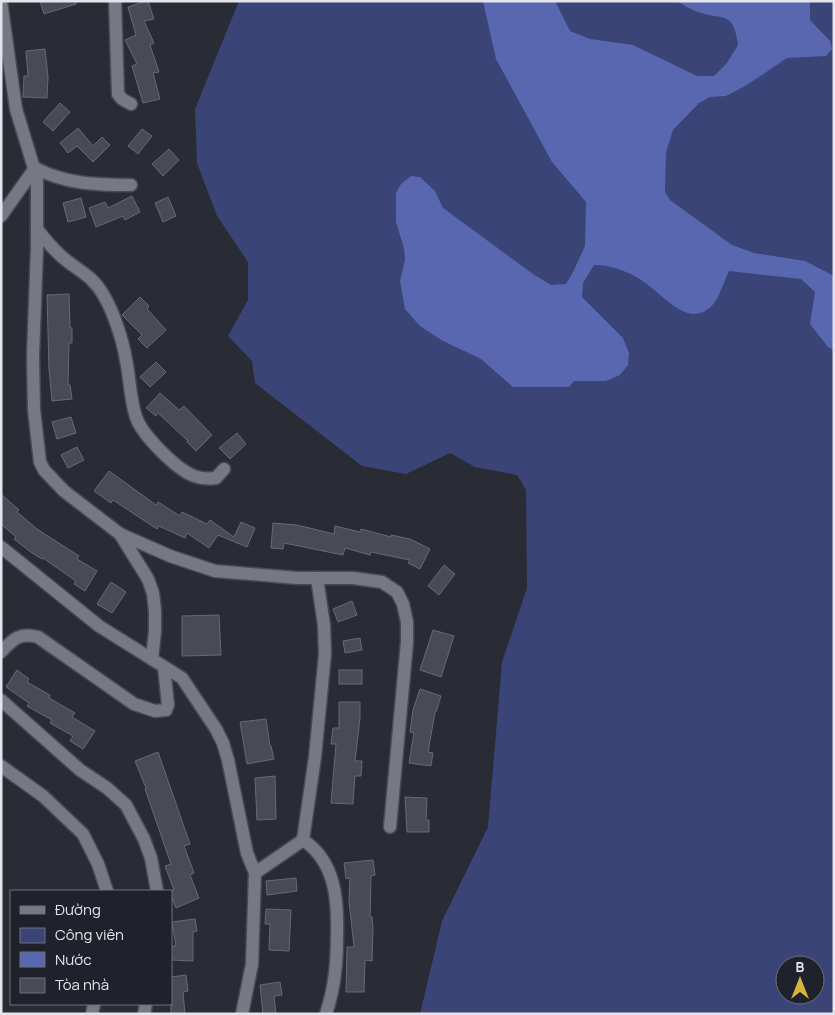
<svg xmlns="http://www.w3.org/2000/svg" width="835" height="1015" font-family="Manrope,sans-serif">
  <rect width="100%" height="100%" fill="#292c35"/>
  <!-- green -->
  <path fill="#3a4476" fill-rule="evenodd" d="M239 1H834V1014H420L442 921 488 827 502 662 527 588 526 490 517 475 475 467 450 453 406 474 362 466 255 383 252 361 228 336 248 300V262L217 216 197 163 195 109ZM785 965H815V995H785Z"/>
  <!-- water -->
  <path fill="#5867b0" d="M483 1H555L570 31 590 39 633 45 697 76H714L727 63 738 45C733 10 725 21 698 12 691 10 684 5 677 1H810V20L830 41 832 49 826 56 787 58 747 85 726 96 710 97 699 103 673 130 666 152 665 192 670 200 732 245 754 253 805 261 834 276V350L828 347 810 324 815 292 801 279 729 271C724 281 721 293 715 302 690 334 663 293 641 280 630 272 608 264 594 265L583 283 582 297 623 338 629 353 628 365 620 375 606 381H574L569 387H513L481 359 443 341 420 326 405 309 400 281 405 260 404 248 396 222V193L401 184 411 176 420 177 435 191 443 208 533 274 551 285 566 284 573 272 585 246 586 202 552 162 496 59Z"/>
  <!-- building -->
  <g fill="#484b55" stroke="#676974">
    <path d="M40 1H76V4L44 14Z"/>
    <path d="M146 1H148L154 19 144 21 154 43 150 45 159 72 153 73 160 99 143 103 132 66 137 64 125 40 136 35 128 7Z"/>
    <path d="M45 49 48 77 47 98 23 97 24 76H28L26 51Z"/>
    <path d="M60 103 70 112 53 131 43 122Z"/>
    <path d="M78 128 93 146 102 137 110 145 93 162 77 146 68 153 60 143Z"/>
    <path d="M142 129 152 136 138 154 128 146Z"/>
    <path d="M169 149 179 160 163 176 152 164Z"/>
    <path d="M132 196 140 212 125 220 123 216 96 227 89 208 105 202 108 208Z"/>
    <path d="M168 197 176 216 163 222 155 203Z"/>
    <path d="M81 198 86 217 68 222 63 203Z"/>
    <path d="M69 294 70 328H72V343H69L68 385H70L72 399 52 401 49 369 47 295Z"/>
    <path d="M140 297 149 306 147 309 166 330 147 348 138 339 142 335 122 315Z"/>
    <path d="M156 362 166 372 150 387 140 377Z"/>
    <path d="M160 393 179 410 184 406 212 435 196 451 187 442 188 441 158 413 156 416 146 408Z"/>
    <path d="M71 417 76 433 57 439 52 422Z"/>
    <path d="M237 433 246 444 230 459 219 448Z"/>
    <path d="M77 447 84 460 68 468 61 455Z"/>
    <path d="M109 471 156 505 158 502 180 516 182 512 207 524 210 520 234 537 241 522 255 528 247 547 218 535 209 548 187 533 185 538 159 526 157 529 113 500 111 503 94 491Z"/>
    <path d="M1 494 19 510 17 512 37 529 79 556 77 559 97 571 85 591 74 584 76 581 43 558 42 559 32 553 14 539 16 537 1 524Z"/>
    <path d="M273 523 297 525 334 534 335 526 360 532 361 529 391 537V535L410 539 430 549 420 569 408 563 410 560 371 552 370 555 345 548 343 555 284 543 283 549 271 548Z"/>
    <path d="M444 565 455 574 439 595 428 586Z"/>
    <path d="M111 582 126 592 112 613 97 604Z"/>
    <path d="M352 601 357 615 338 622 333 609Z"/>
    <path d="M219 615 221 655 182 656V616Z"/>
    <path d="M433 630 454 636 441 677 420 670Z"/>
    <path d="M360 638 362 650 345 653 343 641Z"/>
    <path d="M17 670 29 679 27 682 50 695 49 698 75 713 72 717 95 731 83 749 70 741 73 736 50 723 52 720 27 706 29 703 6 687Z"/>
    <rect x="339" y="670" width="23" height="14"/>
    <path d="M420 689 441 696 436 712H435L428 752 433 753 431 766 409 763 414 733 410 732 413 710Z"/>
    <path d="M339 702H360V718L355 761H362L361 776H355L353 804 331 803 336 744H331L333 728H339Z"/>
    <path d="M266 719 270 746H271L274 759 247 764 240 722Z"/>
    <path d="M158 752 190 844 184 846 194 873 190 875 199 898 176 908 171 895V891L174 890 165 866 171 864 145 789 146 788 135 761Z"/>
    <path d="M275 776 276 819 257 820 255 778Z"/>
    <path d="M405 797 427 798 426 820H429V832H407Z"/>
    <path d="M373 860 375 875 371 876 370 917H372L373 928 372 961 365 960 364 992H346L347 947H354L349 901 350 878 346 879 344 863Z"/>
    <path d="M296 878 297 891 267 895 266 881Z"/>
    <path d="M266 909 291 910 289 951 269 950 270 924H265Z"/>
    <path d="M195 919 197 931 193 932V961L171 960V946H176L172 922Z"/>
    <path d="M186 975 188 991 183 992 185 1014H171V977Z"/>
    <path d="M280 982 282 995 274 996 276 1014H263L260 985Z"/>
  </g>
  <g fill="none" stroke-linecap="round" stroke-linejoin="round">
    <defs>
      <g id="street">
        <path d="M1 1 16 109 37 178V248L33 356 34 410 40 462 44 470 64 491 120 534 148 579 153 593 155 611V631L152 659"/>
        <path d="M115 1 118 94 122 99 131 104"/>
        <path d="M1 216 35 168C66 184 96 185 131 185"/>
        <path d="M37 229C44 238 51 247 60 255 76 270 92 274 104 296 114 313 123 341 126 360 130 379 130 399 136 417 142 435 176 469 194 476 202 479 208 479 216 478L224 469"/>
        <path d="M120 534 170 556 215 571 297 578H353L382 582 397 592 403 604 407 622V642L390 827"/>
        <path d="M1 547 99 626 182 678 216 729 223 743 228 760 247 853 255 873 252 964 242 1014"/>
        <path d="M1 652C13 639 20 632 38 637L134 704 155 711 166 710 168 705 164 667"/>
        <path d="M1 700 80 770 107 788 126 805 144 839 151 858 157 891"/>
        <path d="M1 766 43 796 83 834 98 864 107 891"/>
        <path d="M303 840 315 757 325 654 324 625 317 578"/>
        <path d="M255 873 303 840C335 861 338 899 337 934 337 963 335 986 326 1014"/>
        <path d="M92 1014 94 1004"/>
        <path d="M144 1014 146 1004"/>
      </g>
    </defs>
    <!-- street casing -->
    <use href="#street" stroke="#484a52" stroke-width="15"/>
    <!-- street -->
    <use href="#street" stroke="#767984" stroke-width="12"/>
  </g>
  <!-- border -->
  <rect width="835" height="1015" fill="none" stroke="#e3e5eb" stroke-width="5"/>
  <!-- legend -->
  <rect x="10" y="890" width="162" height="115" fill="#20222b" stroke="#6e7078"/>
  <rect x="20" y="906" width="25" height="8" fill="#767984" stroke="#6e7078"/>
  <text x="55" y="915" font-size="15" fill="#e3e5eb">Đường</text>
  <rect x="20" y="928" width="25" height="15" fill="#3a4476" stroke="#6e7078"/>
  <text x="55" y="940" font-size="15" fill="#e3e5eb">Công viên</text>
  <rect x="20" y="952" width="25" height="15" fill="#5867b0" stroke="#6e7078"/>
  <text x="55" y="965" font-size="15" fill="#e3e5eb">Nước</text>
  <rect x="20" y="978" width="25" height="15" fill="#484b55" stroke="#6e7078"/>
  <text x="55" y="990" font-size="15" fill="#e3e5eb">Tòa nhà</text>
  <!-- north arrow -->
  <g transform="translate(800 980)"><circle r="24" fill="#20222b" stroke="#6e7078"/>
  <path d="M0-4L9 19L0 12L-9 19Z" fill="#d6b534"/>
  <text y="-8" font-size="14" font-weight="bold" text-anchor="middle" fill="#e3e5eb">B</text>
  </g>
</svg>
